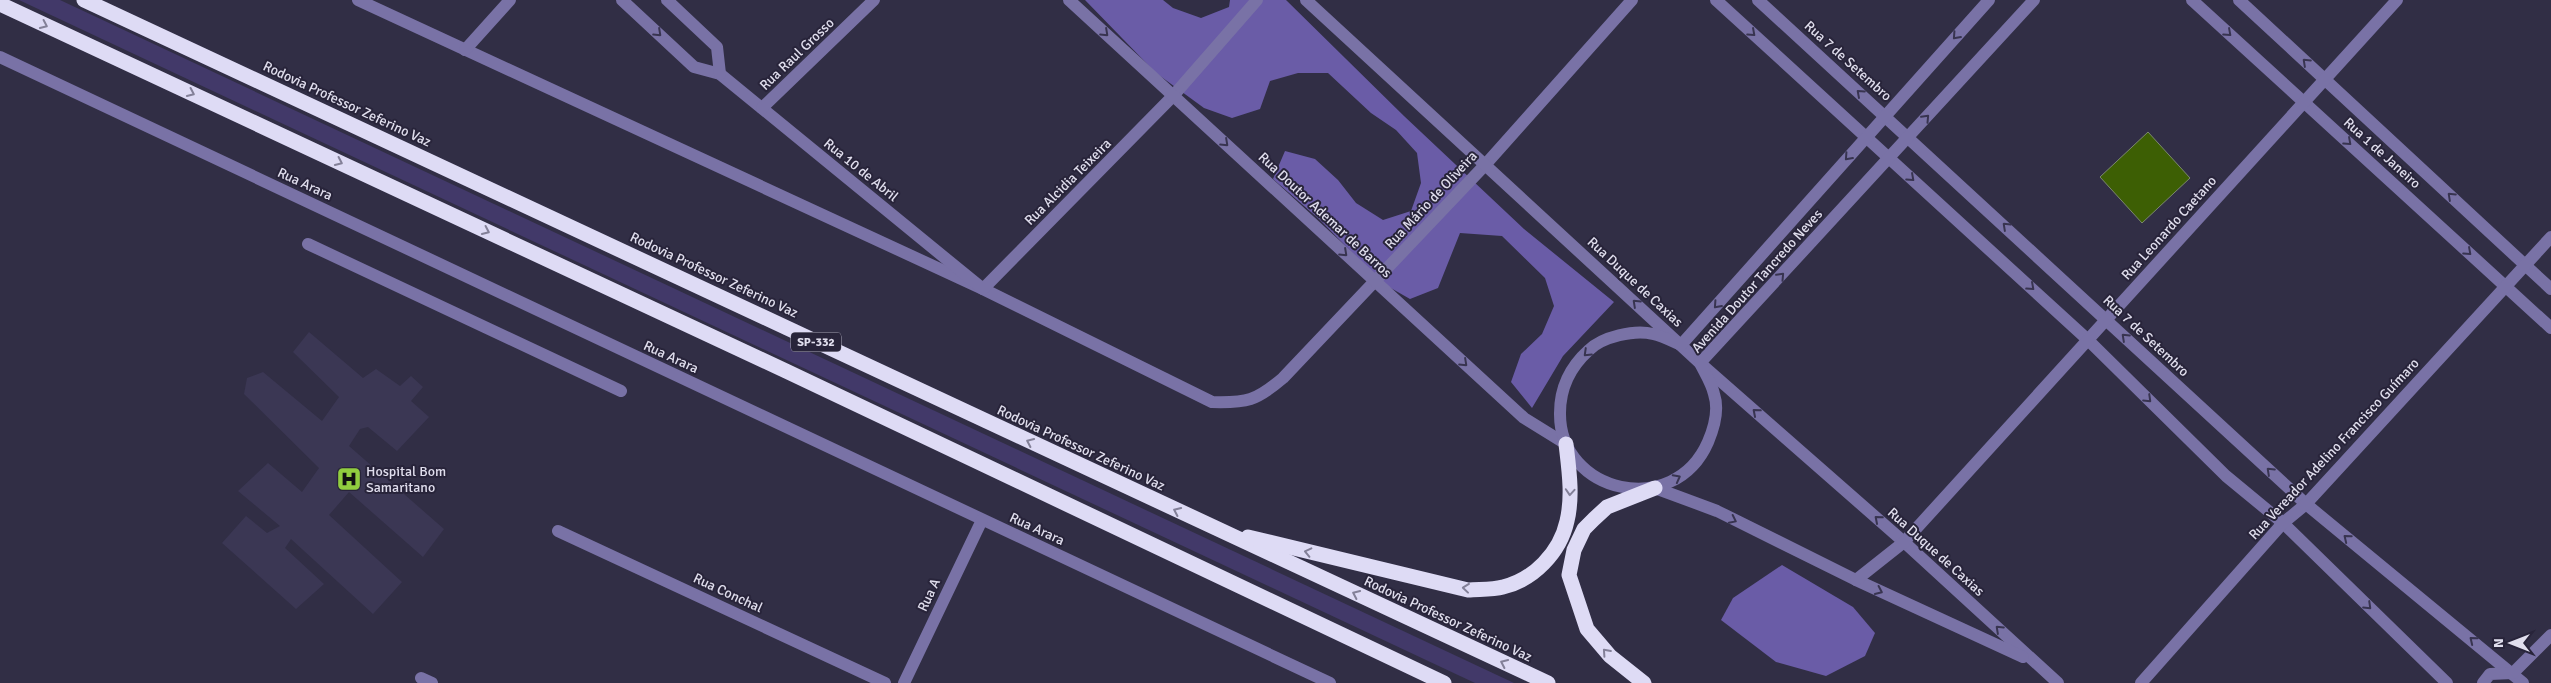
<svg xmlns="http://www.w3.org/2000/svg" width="2551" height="683" font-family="Signika,sans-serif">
  <rect width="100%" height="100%" fill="#312e45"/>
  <!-- built -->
  <path fill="#3b3754" d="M309 332 363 378 376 369 400 386 411 376 423 387 411 401 429 417 397 451 368 427 360 429 349 446 444 529 423 557 349 492 329 515 402 582 373 614 291 539 285 548 324 584 296 609 222 543 246 516 267 533 280 526 238 491 268 463 302 492 319 468 244 394 247 378 263 372 322 421 339 397 293 352Z"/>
  <!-- green -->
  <path fill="#423969" d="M19 0H60L1514 683H1475Z"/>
  <!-- forest -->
  <g fill="#6a5ca7">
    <path d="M1085 0H1163L1173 8 1201 18 1229 7 1230 0H1286L1404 116 1524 229 1614 302 1563 356 1532 408 1511 382 1521 354 1542 334 1554 306 1545 278 1502 236 1460 233 1438 288 1410 299 1382 283 1319 219 1273 179 1285 151 1315 159 1338 180 1356 203 1383 220 1411 211 1421 183 1417 153 1396 130 1371 113 1328 73H1298L1270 81 1260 109 1232 118 1204 108 1156 73Z"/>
    <path d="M1782 565 1853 607 1875 633 1865 656 1826 676 1776 662 1721 620 1733 598Z"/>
  </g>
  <!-- building -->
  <path fill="#3d5f04" stroke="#7b886f" d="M2148 132 2190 178 2142 223 2100 177Z"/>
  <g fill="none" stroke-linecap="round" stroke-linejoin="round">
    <!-- minor -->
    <g stroke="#7972a6" stroke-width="12">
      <path d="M358 0 983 289 1212 402C1247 403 1256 401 1283 378L1485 165 1632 0"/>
      <path d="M622 0 694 67 720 74 983 289 1173 96 1257 0"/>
      <path d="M667 0 717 47 720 74"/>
      <path d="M1069 0 1524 418 1566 444"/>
      <path d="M1306 0 1700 363 1904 542 2058 683"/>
      <path d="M1716 0 2088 340 2226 476 2283 523 2447 683"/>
      <path d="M1758 0 2306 504 2523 683"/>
      <path d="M1989 0 1681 345C1672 341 1662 336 1653 334 1635 329 1602 337 1589 350 1570 367 1560 388 1560 413 1559 493 1674 520 1708 442 1714 428 1719 409 1714 394 1712 384 1705 373 1700 363L2034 0"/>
      <path d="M2192 0 2551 328"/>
      <path d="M2239 0 2551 289"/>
      <path d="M465 50 510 0"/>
      <path d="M0 57 1330 683"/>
      <path d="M762 108 874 0"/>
      <path d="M308 244 621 391"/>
      <path d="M1655 488 1717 511 1856 580 2023 657"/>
      <path d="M558 531 885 683"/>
      <path d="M1856 580 1904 542 2397 0"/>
      <path d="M421 678 432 683"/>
      <path d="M904 683 982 520"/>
      <path d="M2141 683 2283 523 2306 504 2551 237"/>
      <path d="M2483 683 2490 674 2513 673 2551 635"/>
    </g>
    <!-- highway -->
    <g stroke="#dedbf5" stroke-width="15">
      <path d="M84 0C573 226 1059 457 1548 683"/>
      <path d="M0 4 786 371 1444 683"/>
      <path d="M1248 537 1468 590C1479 589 1492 590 1503 587 1533 580 1560 553 1567 521 1573 496 1569 470 1566 444"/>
      <path d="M1644 683 1610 656 1587 629 1569 575 1574 550 1584 529 1594 519 1607 507 1655 488"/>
    </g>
  </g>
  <!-- one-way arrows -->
  <defs><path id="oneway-chevron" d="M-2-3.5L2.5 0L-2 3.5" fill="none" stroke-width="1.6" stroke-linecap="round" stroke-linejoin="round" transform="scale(1.25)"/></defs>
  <g stroke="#838098">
    <use href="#oneway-chevron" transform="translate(44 25) rotate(25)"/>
    <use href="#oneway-chevron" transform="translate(191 93) rotate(25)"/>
    <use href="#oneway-chevron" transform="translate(339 162) rotate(25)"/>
    <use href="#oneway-chevron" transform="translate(486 231) rotate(25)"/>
    <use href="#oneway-chevron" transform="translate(1030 442) rotate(-155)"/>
    <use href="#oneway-chevron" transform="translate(1570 492) rotate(94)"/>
    <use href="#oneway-chevron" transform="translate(1177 511) rotate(-155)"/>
    <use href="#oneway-chevron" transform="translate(1308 552) rotate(-167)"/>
    <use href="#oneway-chevron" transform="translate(1466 588) rotate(-174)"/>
    <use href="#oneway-chevron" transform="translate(1356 594) rotate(-155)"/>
    <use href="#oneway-chevron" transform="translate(1606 652) rotate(-132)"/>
    <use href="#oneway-chevron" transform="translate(1504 663) rotate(-155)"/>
  </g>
  <g stroke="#383450">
    <use href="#oneway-chevron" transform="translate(658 33) rotate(43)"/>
    <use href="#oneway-chevron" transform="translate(1105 33) rotate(43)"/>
    <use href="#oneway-chevron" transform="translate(1752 33) rotate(42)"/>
    <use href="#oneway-chevron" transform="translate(2228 33) rotate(42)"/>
    <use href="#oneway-chevron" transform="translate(1956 36) rotate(132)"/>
    <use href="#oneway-chevron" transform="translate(2306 62) rotate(-137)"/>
    <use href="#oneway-chevron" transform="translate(1860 93) rotate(-138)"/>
    <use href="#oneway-chevron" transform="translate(1926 118) rotate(-47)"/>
    <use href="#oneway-chevron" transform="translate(2348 142) rotate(42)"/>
    <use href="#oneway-chevron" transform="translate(1225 143) rotate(43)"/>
    <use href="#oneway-chevron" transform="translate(1848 157) rotate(132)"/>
    <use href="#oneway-chevron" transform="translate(1911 178) rotate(42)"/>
    <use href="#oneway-chevron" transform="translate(2451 196) rotate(-137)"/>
    <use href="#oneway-chevron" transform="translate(2006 226) rotate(-137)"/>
    <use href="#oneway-chevron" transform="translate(2468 252) rotate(42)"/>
    <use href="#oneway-chevron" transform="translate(1344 253) rotate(43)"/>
    <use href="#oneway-chevron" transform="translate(1781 276) rotate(-47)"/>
    <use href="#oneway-chevron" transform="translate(2031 287) rotate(42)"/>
    <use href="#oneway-chevron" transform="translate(1636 303) rotate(-137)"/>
    <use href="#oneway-chevron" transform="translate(1717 305) rotate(132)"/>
    <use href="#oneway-chevron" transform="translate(2125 337) rotate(-137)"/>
    <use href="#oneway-chevron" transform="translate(1587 353) rotate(136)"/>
    <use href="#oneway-chevron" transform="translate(1464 363) rotate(43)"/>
    <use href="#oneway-chevron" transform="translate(2148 399) rotate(44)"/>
    <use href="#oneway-chevron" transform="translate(1756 412) rotate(-139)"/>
    <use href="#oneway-chevron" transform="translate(2270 471) rotate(-137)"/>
    <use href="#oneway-chevron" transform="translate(1677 478) rotate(-28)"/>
    <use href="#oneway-chevron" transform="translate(1878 519) rotate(-139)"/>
    <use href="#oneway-chevron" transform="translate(1733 520) rotate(26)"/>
    <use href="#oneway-chevron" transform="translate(2347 538) rotate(-141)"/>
    <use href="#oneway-chevron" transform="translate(1879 591) rotate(25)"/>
    <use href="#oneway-chevron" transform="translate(2368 606) rotate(44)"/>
    <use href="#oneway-chevron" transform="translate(1999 629) rotate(-137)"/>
    <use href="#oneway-chevron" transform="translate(2473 640) rotate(-141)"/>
  </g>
  <!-- icons -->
  <defs>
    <symbol id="hospital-square" viewBox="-11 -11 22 22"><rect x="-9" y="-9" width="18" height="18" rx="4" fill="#91cd3f" stroke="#28243a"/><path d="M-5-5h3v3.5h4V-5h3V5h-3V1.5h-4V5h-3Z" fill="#111"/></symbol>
  </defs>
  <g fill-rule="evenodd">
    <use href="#hospital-square" x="335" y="465" width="28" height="28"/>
  </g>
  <g text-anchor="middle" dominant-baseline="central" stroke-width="4" stroke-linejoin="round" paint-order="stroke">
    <!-- shield labels -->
    <rect fill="#28243a" stroke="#a9a6b7" stroke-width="1" x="791" y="332.5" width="50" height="19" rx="4"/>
    <g font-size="12" font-weight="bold" fill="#e0deed">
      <text x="816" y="342">SP-332</text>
    </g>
    <!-- street labels -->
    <g font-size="14" fill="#e0deed" stroke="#28243a">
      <text transform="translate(797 54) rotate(-44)">Rua Raul Grosso</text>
      <text transform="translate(1848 61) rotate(42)">Rua 7 de Setembro</text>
      <text transform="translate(347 104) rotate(25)">Rodovia Professor Zeferino Vaz</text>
      <text transform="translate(2382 153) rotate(42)">Rua 1 de Janeiro</text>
      <text transform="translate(861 170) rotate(39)">Rua 10 de Abril</text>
      <text transform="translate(1068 182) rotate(-45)">Rua Alcidia Teixeira</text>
      <text transform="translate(305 184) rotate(25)">Rua Arara</text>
      <text transform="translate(1431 200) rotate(-47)">Rua Mário de Oliveira</text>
      <text transform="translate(1325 215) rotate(43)">Rua Doutor Ademar de Barros</text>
      <text transform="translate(2169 228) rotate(-48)">Rua Leonardo Caetano</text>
      <text transform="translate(714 275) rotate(25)">Rodovia Professor Zeferino Vaz</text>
      <text transform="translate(1757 281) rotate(-48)">Avenida Doutor Tancredo Neves</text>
      <text transform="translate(1635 282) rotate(43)">Rua Duque de Caxias</text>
      <text transform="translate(2146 336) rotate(43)">Rua 7 de Setembro</text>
      <text transform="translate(671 357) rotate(25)">Rua Arara</text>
      <text transform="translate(1081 448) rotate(25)">Rodovia Professor Zeferino Vaz</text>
      <text transform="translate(2334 449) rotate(-47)">Rua Vereador Adelino Francisco Guímaro</text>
      <text transform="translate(1037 529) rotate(25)">Rua Arara</text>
      <text transform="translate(1936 552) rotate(42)">Rua Duque de Caxias</text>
      <text transform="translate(728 593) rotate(25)">Rua Conchal</text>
      <text transform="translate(929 595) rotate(-65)">Rua A</text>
      <text transform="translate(1448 619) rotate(25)">Rodovia Professor Zeferino Vaz</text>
    </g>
    <!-- poi labels -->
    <g font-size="14" fill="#e0deed" stroke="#28243a" text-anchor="start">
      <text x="366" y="471">Hospital Bom<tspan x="366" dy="16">Samaritano</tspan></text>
    </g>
  </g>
  <!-- north arrow -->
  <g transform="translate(2511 643) rotate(270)" stroke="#28243a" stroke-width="4" paint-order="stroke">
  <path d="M0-4L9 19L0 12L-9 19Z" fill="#e0deed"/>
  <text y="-8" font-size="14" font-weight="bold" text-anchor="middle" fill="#e0deed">N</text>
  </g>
</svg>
